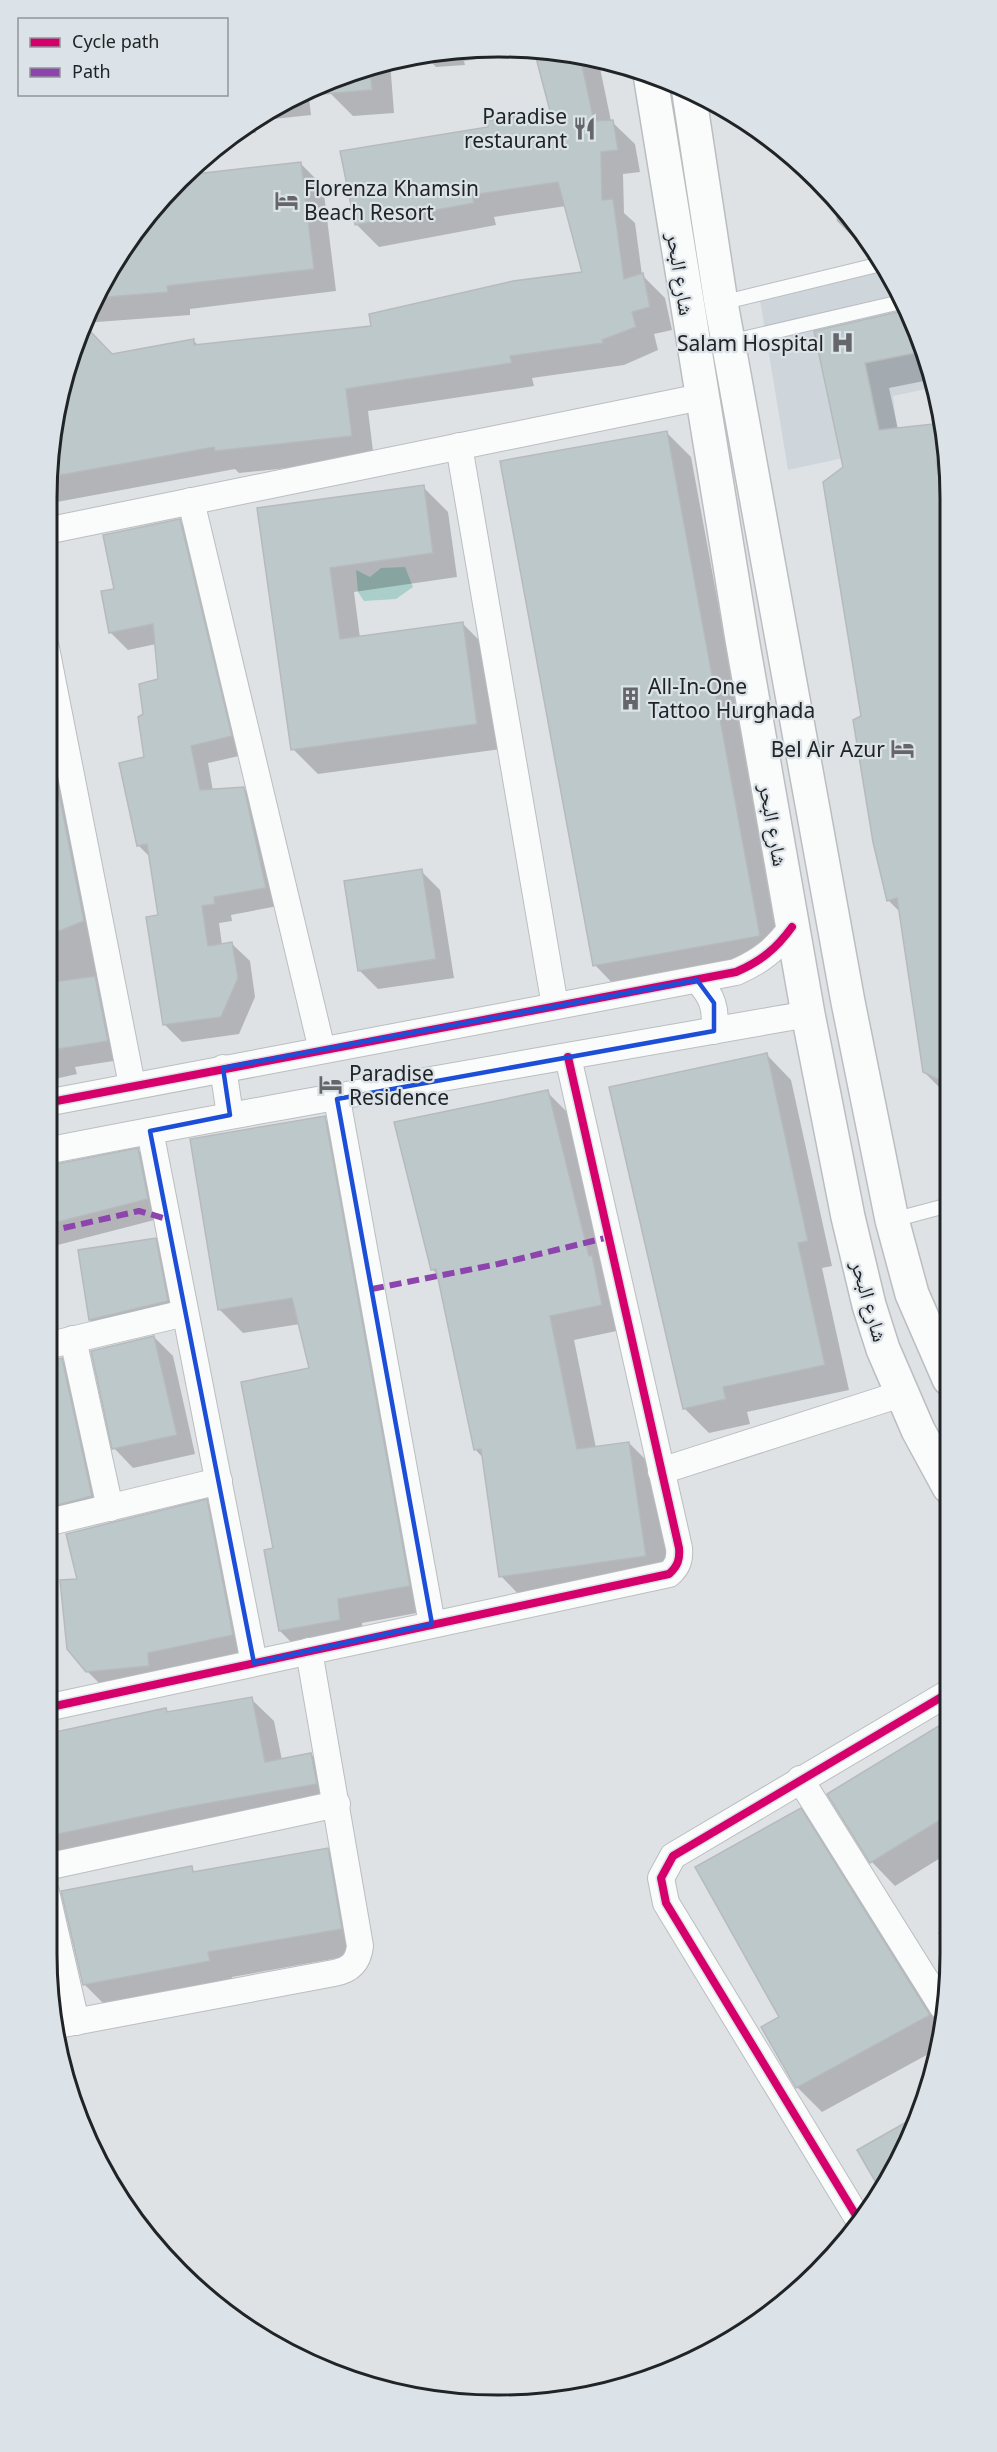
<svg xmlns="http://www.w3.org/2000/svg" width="997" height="2452" font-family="'Noto Sans','Noto Naskh Arabic',sans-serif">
  <rect width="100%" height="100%" fill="#dfe2e5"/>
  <!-- built -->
  <path fill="#ced6dc" d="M879 262 904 299 931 388 893 396 899 446 788 470 759 294Z"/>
  <!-- water -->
  <path fill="#aaceca" d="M405 567 413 587 396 599 364 601 358 592 356 570 370 577 381 568Z"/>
  <!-- shadow -->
  <g fill="#0003">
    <path d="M469 47 557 50 594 59 599 63 611 121 635 144 640 172 623 174 624 213 635 223 642 275 665 298 672 330 654 334 658 350 624 365 532 378 534 386 368 411 374 459 239 473 235 469 46 504 70 354 83 325 113 356 193 340 199 346 373 328 584 273 566 206 494 217 496 225 379 247 357 225 490 129 552 113 536 50 464 61 465 65 436 67 424 55Z"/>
    <path d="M390 61 394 113 353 116 330 93 328 82Z"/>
    <path d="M308 90 311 115 255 121 256 133 232 134Z"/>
    <path d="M300 163 323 186 336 291 190 309V315L84 323 107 273 158 201Z"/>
    <path d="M832 195 839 201 871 250 862 246 837 221Z"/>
    <path d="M897 288 904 299 906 305 895 294 894 289Z"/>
    <path d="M907 310 929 380 889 388 898 429 947 439 948 1096 924 1072 901 913 888 900 863 717 845 468 816 333Z"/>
    <path d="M666 432 691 457 784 960 619 990 595 965Z"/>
    <path d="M423 487 448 512 457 577 354 592 360 638 463 624 487 648 501 749 318 774 293 749 259 510Z"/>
    <path d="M179 521 197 538 248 754 208 763 213 791 243 788 261 806 283 905 231 915 232 921 219 923 222 945 232 944 250 961 255 997 239 1034 182 1042 165 1025 160 916 150 857 138 845 146 758 144 715 159 680 156 644 128 650 110 632 116 590Z"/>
    <path d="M46 594 126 1059 75 1067 77 1074 46 1081Z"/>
    <path d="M421 871 440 890 454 978 378 989 359 970Z"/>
    <path d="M767 1055 791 1080 832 1266 822 1268 849 1390 747 1412 750 1424 709 1433 684 1408Z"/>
    <path d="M547 1092 572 1117 626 1329 574 1340 596 1448 629 1443 654 1468 670 1580 525 1601 501 1576 483 1458 475 1449 440 1277 432 1269Z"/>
    <path d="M324 1118 348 1142 433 1610 362 1623 363 1644 304 1655 280 1631 274 1549 311 1369 300 1324 243 1333 219 1309Z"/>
    <path d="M138 1150 157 1169 166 1217 46 1248V1167Z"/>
    <path d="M155 1240 174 1259 186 1319 109 1339 90 1320Z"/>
    <path d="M154 1337 173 1356 195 1454 133 1468 114 1448Z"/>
    <path d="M61 1359 84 1382 114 1519 46 1525V1361Z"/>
    <path d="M206 1501 223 1518 249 1652 104 1688 87 1671 79 1580Z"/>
    <path d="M46 1679 52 1709 46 1710Z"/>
    <path d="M251 1699 274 1721 282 1760 311 1754 333 1777 339 1806 46 1863V1737L166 1710 169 1714Z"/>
    <path d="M950 1713V1852L895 1886 872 1862 829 1794 943 1725 939 1719Z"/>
    <path d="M800 1810 825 1835 940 2018 934 2051 822 2112 797 2087Z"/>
    <path d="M327 1849 352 1874 366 1953 232 1977 234 1985 109 2009 84 1984 191 1868 196 1873Z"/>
    <path d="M46 1881 78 2026 59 2031 46 1954Z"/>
    <path d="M950 1925V1949L938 1933Z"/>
    <path d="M916 2118 880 2186 859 2151Z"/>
  </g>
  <!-- building -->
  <g fill="#bdc8cb" stroke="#b7babc" stroke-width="1.5">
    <path d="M534 50H557L580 56 594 121 613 120 618 150 601 152 602 200 613 199 624 279 643 273 650 307 632 312 636 327 602 340 603 343 510 356 512 363 346 389 352 436 215 451 214 447 50 477 70 354 80 332H91L112 354 194 339V345L371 326 369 314 513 281 582 272 558 182 472 195 474 203 355 225 340 151 488 127 487 121 550 111Z"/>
    <path d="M370 66 372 90 310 95 309 89Z"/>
    <path d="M301 162 314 269 167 286 168 292 96 298 107 273 158 201 186 175Z"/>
    <path d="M907 310 920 352 865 363 879 430 942 423 947 439V459L936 462 947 517 948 1084 923 1072 897 898 887 901 873 842 853 720 861 716 823 482 843 467 814 331Z"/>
    <path d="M667 431 760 936 593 966 500 461Z"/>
    <path d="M424 485 433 553 330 568 340 639 463 622 477 724 291 750 257 508Z"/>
    <path d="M180 519 232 736 191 746 200 790 244 787 266 888 214 897 215 904 202 906 208 946 232 942 238 978 221 1017 163 1025 146 917 158 915 147 844 137 846 119 763 144 757 138 717 143 714 139 684 158 679 153 624 109 633 101 591 114 589 103 535Z"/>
    <path d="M46 728 84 921 54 933 46 879Z"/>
    <path d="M422 869 436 959 358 971 344 881Z"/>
    <path d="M95 976 108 1041 46 1051V983Z"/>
    <path d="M767 1053 808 1241 798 1243 825 1365 723 1387 726 1399 683 1409 609 1087Z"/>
    <path d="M548 1090 589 1256 592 1255 602 1305 550 1316 577 1449 629 1442 646 1556 499 1577 481 1449 474 1450 436 1269 431 1270 394 1122Z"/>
    <path d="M325 1116 410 1586 338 1599 340 1620 279 1631 264 1550 273 1548 241 1382 309 1368 292 1298 218 1310 190 1139Z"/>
    <path d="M138 1148 148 1199 46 1225V1166Z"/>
    <path d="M156 1238 168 1301 89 1320 78 1250Z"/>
    <path d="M154 1336 177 1435 112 1449 91 1351Z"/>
    <path d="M62 1358 92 1496 58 1505 56 1496 46 1498V1361Z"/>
    <path d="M207 1499 233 1635 148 1653 149 1666 86 1672 67 1649 60 1580 77 1579 66 1534Z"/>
    <path d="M252 1697 265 1762 311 1753 317 1784 181 1808 49 1836 46 1824V1734L166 1708 167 1712Z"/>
    <path d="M950 1719V1814L870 1863 827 1794Z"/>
    <path d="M801 1808 930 2015 796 2088 761 2027 779 2017 695 1867Z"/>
    <path d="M328 1848 342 1929 208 1952 210 1961 83 1985 61 1891 192 1866 193 1872Z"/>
    <path d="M917 2116 892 2162 879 2188 857 2150Z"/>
  </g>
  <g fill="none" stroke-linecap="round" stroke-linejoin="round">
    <defs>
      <g id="lane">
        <path d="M721 303 881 264"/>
        <path d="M729 342 905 301"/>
        <path d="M893 1220 949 1205"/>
      </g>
      <g id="street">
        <path d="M459 446 555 1006"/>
        <path d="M191 501 322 1050"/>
        <path d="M46 531 701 397"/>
        <path d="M46 648 132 1085"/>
        <path d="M697 980C712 995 717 1009 714 1031"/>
        <path d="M223 1068 230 1115"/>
        <path d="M337 1099 432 1624"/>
        <path d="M46 1103 736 972C761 961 776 949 792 927"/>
        <path d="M150 1131 254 1663"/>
        <path d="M46 1151C300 1101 554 1059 808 1014"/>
        <path d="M73 1339 110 1508"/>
        <path d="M46 1346 185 1313"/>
        <path d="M661 1471 901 1394"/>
        <path d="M46 1523 219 1481"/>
        <path d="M46 1708 669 1574C678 1566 680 1559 679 1548L568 1057"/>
        <path d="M800 1779 942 2006"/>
        <path d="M46 1867 337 1804"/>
        <path d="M46 1892 76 2022"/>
        <path d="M58 2025 334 1973C350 1970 358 1963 360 1946L309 1651"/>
        <path d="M860 2222 666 1903 661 1878 673 1856 950 1692"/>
      </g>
      <g id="secondary">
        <path d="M650 74 742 639 808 1014 848 1217 869 1305 883 1349 918 1430 949 1487"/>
        <path d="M689 93 721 303 848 1002 892 1220 912 1294 949 1379"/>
      </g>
    </defs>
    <!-- lane casing -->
    <use href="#lane" stroke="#bbbec0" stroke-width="16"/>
    <!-- street casing -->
    <use href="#street" stroke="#bbbec0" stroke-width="28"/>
    <!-- secondary casing -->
    <use href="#secondary" stroke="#bbbec0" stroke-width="36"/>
    <!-- lane -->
    <use href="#lane" stroke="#fafbfb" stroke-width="14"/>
    <!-- street -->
    <use href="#street" stroke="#fafbfb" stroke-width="26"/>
    <!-- secondary -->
    <use href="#secondary" stroke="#fafbfb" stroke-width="33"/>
    <!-- quiet -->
    <g stroke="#8e44ad" stroke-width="6" stroke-dasharray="12 6" stroke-linecap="butt">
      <path d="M46 1232 139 1211 167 1219"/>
      <path d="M372 1289 498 1264 609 1237"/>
    </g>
    <defs>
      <g id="cycleway">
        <path d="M46 1103 736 972C761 961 776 949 792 927"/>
        <path d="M46 1708 669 1574C678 1566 680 1559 679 1548L568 1057"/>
        <path d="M860 2222 666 1903 661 1878 673 1856 950 1692"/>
      </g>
    </defs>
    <!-- cycleway casing -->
    <use href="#cycleway" stroke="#dce3e8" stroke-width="11"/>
    <!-- cycleway -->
    <use href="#cycleway" stroke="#d6006c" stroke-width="8"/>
  </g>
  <!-- marked area -->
  <path fill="none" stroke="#1d4ed8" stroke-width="4.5" stroke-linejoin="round" d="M697 980 714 1003V1031L337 1099 432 1624 254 1663 150 1131 230 1115 223 1068Z"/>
  <!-- icons -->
  <defs>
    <symbol id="restaurant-bare" viewBox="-9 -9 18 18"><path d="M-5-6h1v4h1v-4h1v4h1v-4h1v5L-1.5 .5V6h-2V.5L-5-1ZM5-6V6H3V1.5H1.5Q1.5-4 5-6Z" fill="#646669" stroke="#dce3e8" stroke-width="2.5" paint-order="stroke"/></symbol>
    <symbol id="hotel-bare" viewBox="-9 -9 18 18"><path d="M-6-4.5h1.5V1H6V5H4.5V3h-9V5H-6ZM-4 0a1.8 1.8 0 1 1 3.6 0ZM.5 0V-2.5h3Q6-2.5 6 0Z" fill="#646669" stroke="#dce3e8" stroke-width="2.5" paint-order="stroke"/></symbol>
    <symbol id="hospital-bare" viewBox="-9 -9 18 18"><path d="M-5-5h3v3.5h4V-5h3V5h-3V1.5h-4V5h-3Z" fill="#646669" stroke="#dce3e8" stroke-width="2.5" paint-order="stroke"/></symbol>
    <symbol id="building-bare" viewBox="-9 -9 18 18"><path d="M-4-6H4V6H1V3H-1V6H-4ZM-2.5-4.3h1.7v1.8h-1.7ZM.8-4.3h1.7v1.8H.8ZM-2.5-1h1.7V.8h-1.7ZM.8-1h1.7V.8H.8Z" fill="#646669" stroke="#dce3e8" stroke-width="2.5" paint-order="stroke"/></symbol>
  </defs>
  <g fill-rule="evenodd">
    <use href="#restaurant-bare" x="568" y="112" width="33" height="33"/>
    <use href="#hotel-bare" x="270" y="184" width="33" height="33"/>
    <use href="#hospital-bare" x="826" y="326" width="33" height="33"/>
    <use href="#building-bare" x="614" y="682" width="33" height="33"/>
    <use href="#hotel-bare" x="886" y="732" width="33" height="33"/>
    <use href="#hotel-bare" x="314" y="1068" width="33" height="33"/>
  </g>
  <g text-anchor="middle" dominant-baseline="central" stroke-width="4.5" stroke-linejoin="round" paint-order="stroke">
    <!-- poi labels -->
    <g font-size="21" fill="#212426" stroke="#dce3e8" text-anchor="end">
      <text x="567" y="116">Paradise<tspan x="567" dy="24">restaurant</tspan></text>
      <text x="304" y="188" text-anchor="start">Florenza Khamsin<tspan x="304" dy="24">Beach Resort</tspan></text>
      <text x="824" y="343">Salam Hospital</text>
      <text x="648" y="686" text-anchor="start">All-In-One<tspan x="648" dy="24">Tattoo Hurghada</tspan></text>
      <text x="885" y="749">Bel Air Azur</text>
      <text x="349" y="1073" text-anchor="start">Paradise<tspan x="349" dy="24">Residence</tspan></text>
    </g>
    <!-- street labels -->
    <g font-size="21" fill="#212426" stroke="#dce3e8">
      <text transform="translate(681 274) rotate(81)">شارع البحر</text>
      <text transform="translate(774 825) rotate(80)">شارع البحر</text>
      <text transform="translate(870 1301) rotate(74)">شارع البحر</text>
    </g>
  </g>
  <!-- crop -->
  <path d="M0 0H997V2452H0ZM498 57H499A441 441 0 0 1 940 498V1954A441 441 0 0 1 499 2395H498A441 441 0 0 1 57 1954V498A441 441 0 0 1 498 57Z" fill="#dce3e8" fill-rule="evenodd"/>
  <path fill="none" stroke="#212426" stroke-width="3" d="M498 57H499A441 441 0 0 1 940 498V1954A441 441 0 0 1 499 2395H498A441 441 0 0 1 57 1954V498A441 441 0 0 1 498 57Z"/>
  <!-- legend -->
  <rect x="18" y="18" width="210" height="78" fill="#dce3e8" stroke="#91979a" stroke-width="1.5"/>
  <rect x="30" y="38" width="30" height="9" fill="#d6006c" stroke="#91979a" stroke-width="1.5"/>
  <text x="72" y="48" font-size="18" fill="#212426">Cycle path</text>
  <rect x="30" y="68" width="30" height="9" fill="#8e44ad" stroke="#91979a" stroke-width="1.5"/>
  <text x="72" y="78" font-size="18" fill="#212426">Path</text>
</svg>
